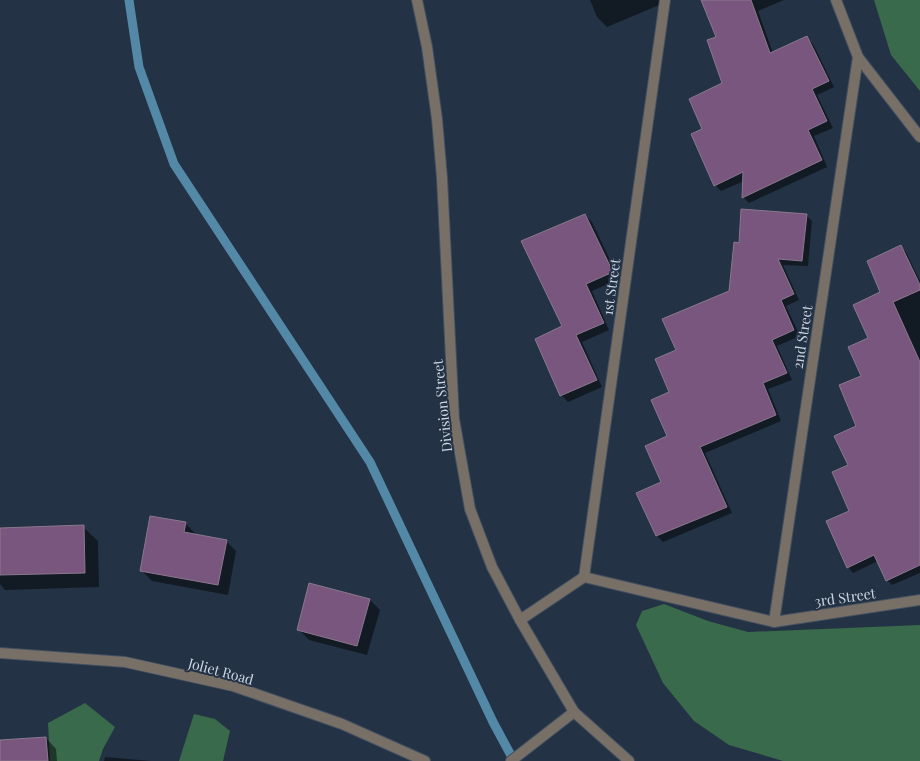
<svg xmlns="http://www.w3.org/2000/svg" width="920" height="761" font-family="'Playfair Display',serif">
  <rect width="100%" height="100%" fill="#233244"/>
  <!-- forest -->
  <g fill="#396a4b">
    <path d="M874 0H920V91L891 55Z"/>
    <path d="M664 604 708 621 748 632 920 625V761H783L729 745 694 721 663 683 636 625 642 611Z"/>
    <path d="M85 703 115 727 103 749 99 761H50L48 723Z"/>
    <path d="M194 714 215 719 230 731 223 761H179Z"/>
  </g>
  <!-- shadow -->
  <g fill="#0007">
    <path d="M590 0H663L664 3 607 27 597 17Z"/>
    <path d="M726 0H784L758 11 773 53 807 38 813 44 834 87 817 95 833 128 814 136 827 167 749 203 743 197 744 181 721 191 715 185 704 129 723 84 718 38Z"/>
    <path d="M585 215 592 222 619 279 592 291 609 330 582 342 602 387 568 402 561 395 564 327Z"/>
    <path d="M806 215 812 221 808 266 783 265 799 300 786 306 800 336 777 346 792 380 768 389 781 421 705 453 732 513 663 542 657 536 638 494 663 482 669 437 670 393 678 351 731 291 740 244Z"/>
    <path d="M901 247 906 252 920 281V573L892 585 887 580 878 561 853 573 848 567 851 511 849 466 857 427 862 377 869 339 882 293Z"/>
    <path d="M185 523 195 533V535L226 541 236 551 228 595 152 581 142 571Z"/>
    <path d="M83 527 98 541 99 587 5 590 0 584V529Z"/>
    <path d="M370 600 380 610 367 655 309 640 298 629Z"/>
    <path d="M46 738 56 749 57 761H0V741Z"/>
    <path d="M105 757 151 761H104Z"/>
  </g>
  <g fill="none" stroke-linecap="round" stroke-linejoin="round">
    <!-- stream -->
    <path stroke="#5389a7" stroke-width="9" d="M129 0 139 67 174 164 370 462 493 722 514 761"/>
  </g>
  <!-- building -->
  <g fill="#78567e" stroke="#8b788e">
    <path d="M701 0H751L770 53 807 36 829 81 812 89 827 121 808 130 822 160 742 198 743 172 714 186 691 134 702 129 689 99 722 83 707 40 716 37Z"/>
    <path d="M741 209 807 214 802 261 778 259 794 294 781 300 794 330 772 340 787 373 763 383 776 415 700 447 727 507 656 536 636 493 661 482 645 446 667 436 651 400 669 392 655 359 676 350 662 319 729 291 734 242 739 243Z"/>
    <path d="M585 214 613 272 586 284 604 323 576 335 597 380 560 396 535 339 562 326 521 241Z"/>
    <path d="M901 245 920 285V290L893 302 920 362V565L886 581 874 555 847 568 826 521 849 511 832 472 848 465 834 436 856 426 839 385 861 376 848 347 868 338 853 305 880 292 867 261Z"/>
    <path d="M150 516 186 522 184 532 227 540 218 585 140 571Z"/>
    <path d="M84 525 85 573 0 575V528Z"/>
    <path d="M309 583 370 599 357 646 297 630Z"/>
    <path d="M46 737 48 761H0V740Z"/>
  </g>
  <g fill="none" stroke-linecap="round" stroke-linejoin="round">
    <defs>
      <g id="minor">
        <path d="M836 0 858 57 920 137"/>
        <path d="M584 577 665 0"/>
        <path d="M520 620 584 577 774 622 920 600"/>
        <path d="M774 622 858 57"/>
        <path d="M0 653 125 662 233 686 342 724 425 761"/>
        <path d="M511 761 574 712"/>
      </g>
      <path id="tertiary" d="M417 0 427 47 437 119 442 178 454 419 470 509 492 567 520 620 574 712 629 761"/>
    </defs>
    <!-- minor casing -->
    <use href="#minor" stroke="#425061" stroke-width="12"/>
    <!-- tertiary casing -->
    <use href="#tertiary" stroke="#425061" stroke-width="12"/>
    <!-- minor -->
    <use href="#minor" stroke="#786f67" stroke-width="10"/>
    <!-- tertiary -->
    <use href="#tertiary" stroke="#786f67" stroke-width="10"/>
  </g>
  <g text-anchor="middle" dominant-baseline="central" stroke-width="4" stroke-linejoin="round" paint-order="stroke">
    <!-- street labels -->
    <g font-size="14" fill="#cdd7e3" stroke="#233244">
      <text transform="translate(611 287) rotate(-82)">1st Street</text>
      <text transform="translate(802 337) rotate(-81)">2nd Street</text>
      <text transform="translate(442 406) rotate(-96)">Division Street</text>
      <text transform="translate(845 597) rotate(-8)">3rd Street</text>
      <text transform="translate(221 671) rotate(15)">Joliet Road</text>
    </g>
  </g>
</svg>
